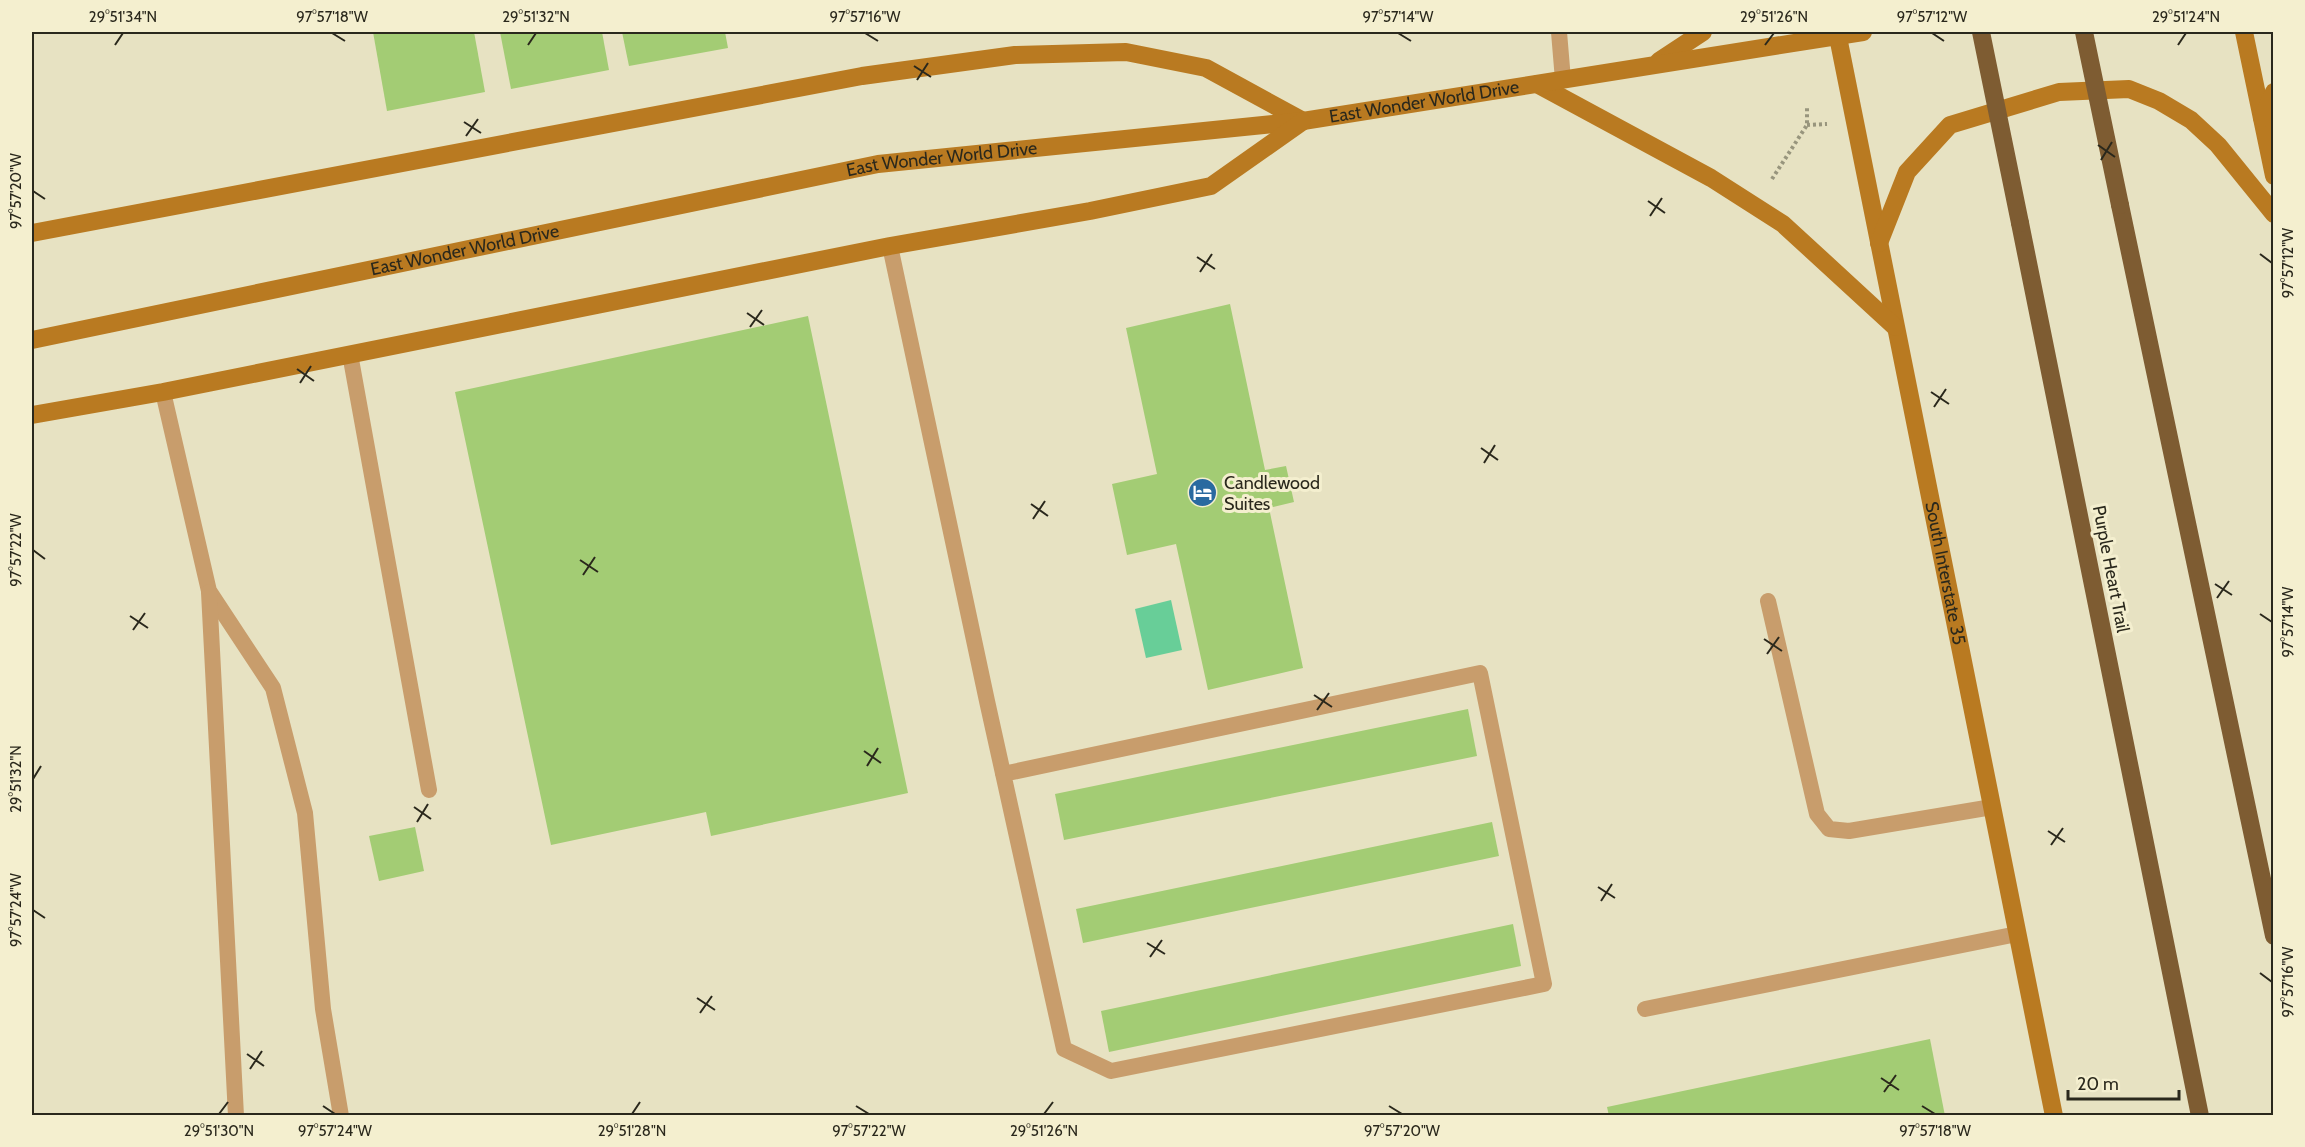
<svg xmlns="http://www.w3.org/2000/svg" width="2305" height="1147" font-family="Cabin,sans-serif">
  <rect width="100%" height="100%" fill="#e7e2c2"/>
  <!-- water -->
  <path fill="#68ce98" d="M1171 600 1182 650 1146 658 1135 609Z"/>
  <!-- building -->
  <g fill="#a3cc74">
    <path d="M373 32H474L485 92 387 111Z"/>
    <path d="M500 32H602L609 70 511 89Z"/>
    <path d="M622 32H725L728 48 629 66Z"/>
    <path d="M1230 304 1265 470 1286 466 1294 502 1269 508 1303 668 1208 690 1176 544 1127 555 1112 484 1157 474 1126 328Z"/>
    <path d="M808 316 908 793 711 836 706 812 551 845 455 392Z"/>
    <path d="M1468 709 1477 756 1064 840 1055 794Z"/>
    <path d="M1492 822 1499 856 1083 943 1076 909Z"/>
    <path d="M415 827 424 871 379 881 369 836Z"/>
    <path d="M1513 924 1521 966 1109 1052 1101 1011Z"/>
    <path d="M1930 1039 1945 1116H1609L1607 1107Z"/>
  </g>
  <g fill="none" stroke-linecap="round" stroke-linejoin="round">
    <!-- path -->
    <g stroke="#98957d" stroke-width="4" stroke-dasharray="3 3" stroke-linecap="butt">
      <path d="M1807 125 1827 124"/>
      <path d="M1772 179 1807 125V108"/>
    </g>
    <!-- lane -->
    <g stroke="#c89d6c" stroke-width="16">
      <path d="M1559 32 1563 80"/>
      <path d="M890 246 987 701 1064 1049 1111 1071 1544 984 1480 673 1003 774"/>
      <path d="M350 354 429 790"/>
      <path d="M163 392 209 591 273 688 305 813 323 1009 341 1116"/>
      <path d="M209 592 236 1116"/>
      <path d="M1768 601 1817 814 1829 829 1849 831 1992 807"/>
      <path d="M1645 1009 2017 934"/>
    </g>
    <!-- secondary -->
    <g stroke="#b97a21" stroke-width="18">
      <path id="s1" d="M1837 32 2054 1116"/>
      <path d="M2244 32 2274 176"/>
      <path d="M1659 61 1703 32"/>
      <path d="M1537 84 1711 178 1783 224 1895 327"/>
      <path d="M2262 118 2274 92"/>
      <path d="M32 233 862 76 1015 55 1126 52 1206 68 1303 121"/>
      <path d="M1879 243 1907 172 1950 125 2059 92 2129 89 2159 101 2191 120 2218 145 2274 214"/>
      <path id="s2" d="M32 340 878 164 1303 121 1863 32"/>
      <path d="M32 415 163 392 890 246 1090 211 1211 186 1302 122"/>
    </g>
    <!-- highway -->
    <g stroke="#7e5c32" stroke-width="18">
      <path d="M2120 205 2274 936"/>
      <path d="M2020 223 2200 1116"/>
    </g>
    <!-- highway-bridge -->
    <g stroke="#7e5c32" stroke-width="18">
      <path d="M1981 32 2020 223"/>
      <path d="M2084 32 2120 205"/>
    </g>
  </g>
  <!-- ticks -->
  <path fill="none" stroke="#2a281c" stroke-width="2" d="M332 33 345 41M865 33 878 41M1398 33 1411 41M1932 33 1944 41M115 45 123 33M528 45 536 33M1765 45 1774 33M2178 45 2186 33M914 66 931 77M917 80 928 63M464 122 481 133M466 136 478 119M2098 145 2115 157M2101 160 2112 142M33 191 45 199M1648 201 1665 213M1650 216 1662 198M2260 254 2272 263M1197 257 1215 269M1200 272 1212 254M747 313 764 325M750 327 762 310M297 369 314 381M300 383 311 366M1931 392 1949 404M1934 407 1946 389M1481 448 1498 460M1484 463 1495 445M1031 504 1048 516M1033 519 1045 501M33 550 45 559M580 560 598 572M583 575 595 557M2215 584 2232 595M2217 598 2229 581M2260 614 2272 622M130 616 148 628M133 630 145 613M1764 639 1782 651M1767 654 1779 637M1314 695 1332 707M1317 710 1329 693M864 751 881 763M867 766 878 748M33 779 41 766M414 807 431 819M417 822 428 804M2048 831 2065 842M2051 845 2063 828M1598 887 1615 898M1601 901 1612 884M33 910 45 918M1147 943 1165 954M1150 957 1162 940M2260 973 2272 982M697 998 715 1010M700 1013 712 996M247 1054 264 1066M250 1069 262 1051M1881 1078 1899 1090M1884 1092 1896 1075M323 1106 335 1114M856 1106 869 1114M1389 1106 1402 1114M1922 1106 1935 1114M219 1114 228 1102M632 1114 640 1102M1044 1114 1053 1102"/>
  <!-- icons -->
  <defs>
    <symbol id="hotel-disc" viewBox="-11 -11 22 22"><circle r="9.5" fill="#2a6aa0" stroke="#f4efcf"/><path d="M-6-4.5h1.5V1H6V5H4.5V3h-9V5H-6ZM-4 0a1.8 1.8 0 1 1 3.6 0ZM.5 0V-2.5h3Q6-2.5 6 0Z" fill="#fff"/></symbol>
  </defs>
  <g fill-rule="evenodd">
    <use href="#hotel-disc" x="1186" y="476" width="33" height="33"/>
  </g>
  <g text-anchor="middle" dominant-baseline="central" stroke-width="6" stroke-linejoin="round" paint-order="stroke">
    <!-- street labels -->
    <g font-size="18" fill="#2a281c" stroke="#f4efcf">
      <text stroke="none"><textPath href="#s2" startOffset="1414">East Wonder World Drive</textPath></text>
      <text stroke="none"><textPath href="#s2" startOffset="928">East Wonder World Drive</textPath></text>
      <text stroke="none"><textPath href="#s2" startOffset="442">East Wonder World Drive</textPath></text>
      <text transform="translate(2111 569) rotate(79)">Purple Heart Trail</text>
      <text stroke="none"><textPath href="#s1" startOffset="552">South Interstate 35</textPath></text>
    </g>
    <!-- poi labels -->
    <g font-size="18" fill="#2a281c" stroke="#f4efcf" text-anchor="start">
      <text x="1224" y="483">Candlewood<tspan x="1224" dy="21">Suites</tspan></text>
    </g>
  </g>
  <!-- border -->
  <rect width="2305" height="1147" fill="none" stroke="#f4efcf" stroke-width="66"/>
  <!-- scale -->
  <path d="M2068 1090v9h111v-9" fill="none" stroke="#2a281c" stroke-width="3"/>
  <text x="2077" y="1090" font-size="18" fill="#2a281c" stroke="#f4efcf" stroke-width="4.5" paint-order="stroke">20 m</text>
  <rect x="33" y="33" width="2239" height="1081" fill="none" stroke="#2a281c" stroke-width="2"/>
  <g font-size="15" text-anchor="middle" fill="#2a281c">
    <text x="123" y="22">29°51'34"N</text>
    <text x="332" y="22">97°57'18"W</text>
    <text x="536" y="22">29°51'32"N</text>
    <text x="865" y="22">97°57'16"W</text>
    <text x="1398" y="22">97°57'14"W</text>
    <text x="1774" y="22">29°51'26"N</text>
    <text x="1932" y="22">97°57'12"W</text>
    <text x="2186" y="22">29°51'24"N</text>
    <text transform="translate(16 191) rotate(-90)" y="5">97°57'20"W</text>
    <text transform="translate(2288 263) rotate(-90)" y="5">97°57'12"W</text>
    <text transform="translate(16 550) rotate(-90)" y="5">97°57'22"W</text>
    <text transform="translate(2288 622) rotate(-90)" y="5">97°57'14"W</text>
    <text transform="translate(16 779) rotate(-90)" y="5">29°51'32"N</text>
    <text transform="translate(16 910) rotate(-90)" y="5">97°57'24"W</text>
    <text transform="translate(2288 982) rotate(-90)" y="5">97°57'16"W</text>
    <text x="219" y="1136">29°51'30"N</text>
    <text x="335" y="1136">97°57'24"W</text>
    <text x="632" y="1136">29°51'28"N</text>
    <text x="869" y="1136">97°57'22"W</text>
    <text x="1044" y="1136">29°51'26"N</text>
    <text x="1402" y="1136">97°57'20"W</text>
    <text x="1935" y="1136">97°57'18"W</text>
  </g>
</svg>
